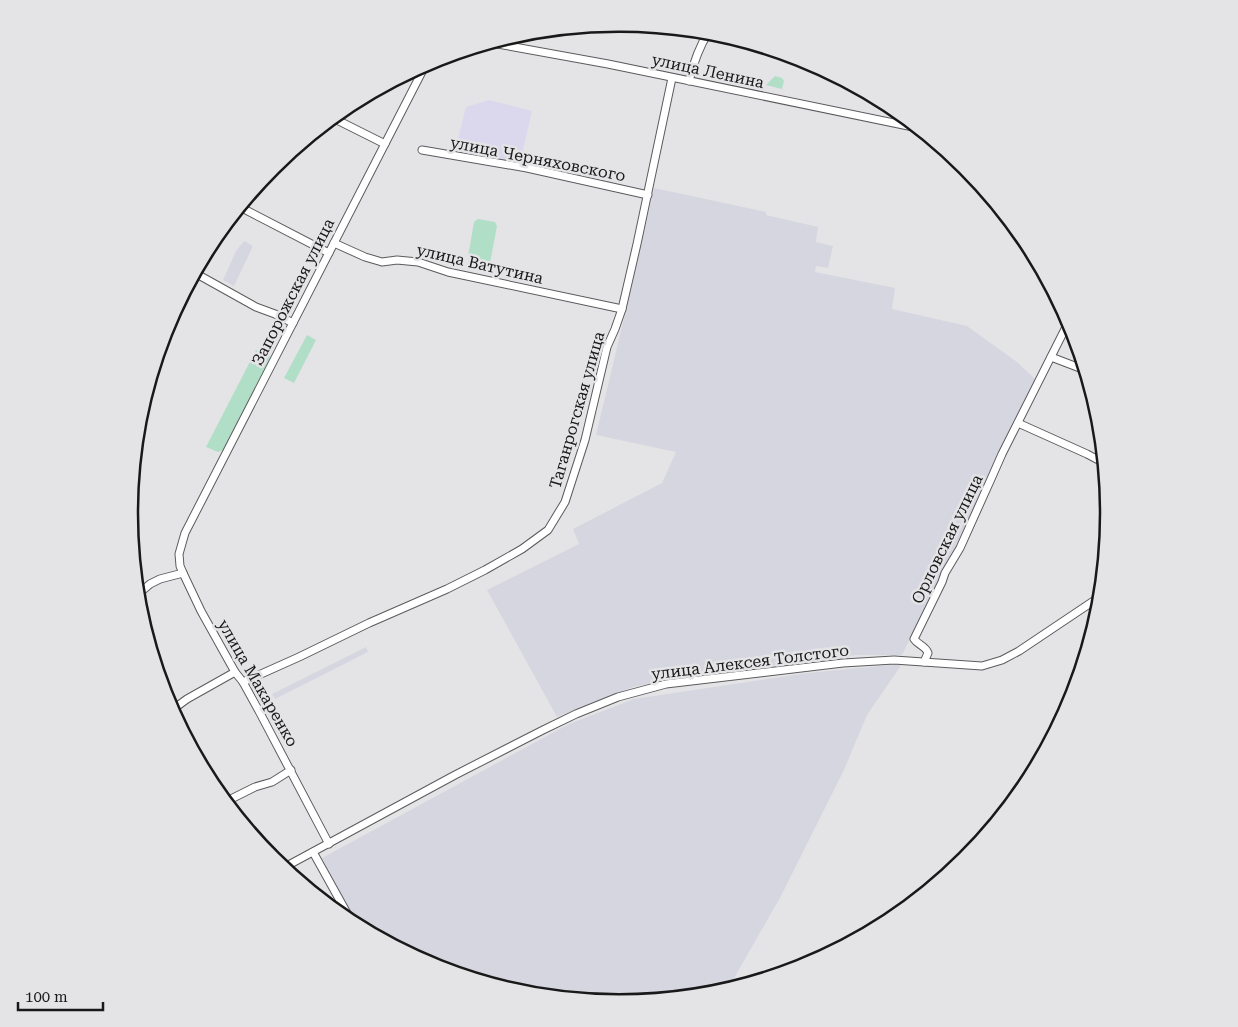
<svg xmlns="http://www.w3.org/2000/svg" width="1238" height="1027" font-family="'Roboto Serif',serif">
  <rect width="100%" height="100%" fill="#e4e4e7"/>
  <!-- built -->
  <g fill="#d6d6e0">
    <path d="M654 188 766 212V215L818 227 816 242 833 246 828 268 816 266 815 272 895 288 892 309 967 326 1017 362 1037 381 902 655H858L693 675 633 687 557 717 487 590 579 544 573 529 662 483 676 452 596 435 625 314Z"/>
    <path d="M244 241 253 246 234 286 223 280 236 251Z"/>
    <path d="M366 647 368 652 275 699 272 694Z"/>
    <path d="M902 664 867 715 844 770 780 898 730 985 724 991 714 994 619 1003 523 994 431 966 357 926 322 858 569 724 634 699 807 673Z"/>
  </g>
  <!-- education -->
  <path fill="#dbd7ed" d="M489 100 532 111 520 163 455 150 466 107Z"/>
  <!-- green -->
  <g fill="#b1dec7">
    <path d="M775 76 782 78 784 81 782 89 766 85Z"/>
    <path d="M478 219 495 222 497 226 490 263 487 265 470 262 468 257 474 222Z"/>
    <path d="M307 335 316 340 294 383 284 378Z"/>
    <path d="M256 350 271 357 224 450 218 452 206 447Z"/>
  </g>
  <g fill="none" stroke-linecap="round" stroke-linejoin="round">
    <defs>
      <g id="minor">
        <path d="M492 43 608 64 918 128"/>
        <path d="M689 81C693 65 699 47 708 33"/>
        <path d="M333 118 385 144"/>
        <path d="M422 150 527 168 648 195"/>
        <path d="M240 207 329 253"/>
        <path d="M334 243 365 257 382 262 397 260 418 262 448 272 622 309"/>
        <path d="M195 273 256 307 275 314 293 323"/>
        <path d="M1051 357 1085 370"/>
        <path d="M1018 423 1087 454 1104 463"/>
        <path d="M137 595 150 584 160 579 183 573"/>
        <path d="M924 662 928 653C926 646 918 645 914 639L942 582 945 573 960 548 991 479 1002 454 1069 321"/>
        <path d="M243 682 299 657 369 623 447 589 485 570 522 549 548 530 565 502 585 440 607 347 615 329 622 309 637 244 672 78"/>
        <path d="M172 710 187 699 235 672"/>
        <path d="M225 802 255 787 272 782 291 770"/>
        <path d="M329 844 260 713 243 682 235 672 201 611 183 573 180 566 179 554 185 533 426 64"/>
        <path d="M313 852 353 924"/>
        <path d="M283 868 455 775 543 730 576 714 618 697 666 684 843 663 894 660 982 666 1002 660 1019 651 1101 596"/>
      </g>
    </defs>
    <!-- minor casing -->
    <use href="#minor" stroke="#5b5b5e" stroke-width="9"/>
    <!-- minor -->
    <use href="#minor" stroke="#fff" stroke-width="7"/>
  </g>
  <g text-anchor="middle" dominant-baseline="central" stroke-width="5" stroke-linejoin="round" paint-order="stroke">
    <!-- street labels -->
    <g font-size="16" fill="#19191a" stroke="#e4e4e7">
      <text transform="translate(708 71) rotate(12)">улица Ленина</text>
      <text transform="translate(538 159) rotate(11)">улица Черняховского</text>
      <text transform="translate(480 264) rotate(13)">улица Ватутина</text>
      <text transform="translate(293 292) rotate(-63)">Запорожская улица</text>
      <text transform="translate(577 410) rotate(-74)">Таганрогская улица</text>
      <text transform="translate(947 539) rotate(-64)">Орловская улица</text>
      <text transform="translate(750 662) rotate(-7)">улица Алексея Толстого</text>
      <text transform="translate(258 683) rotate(60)">улица Макаренко</text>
    </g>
  </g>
  <!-- crop -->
  <path d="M0 0H1238V1027H0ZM138 513a481 481 0 1 1 962 0a481 481 0 1 1-962 0Z" fill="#e4e4e7" fill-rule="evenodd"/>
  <path fill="none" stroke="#19191a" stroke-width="2.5" d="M138 513a481 481 0 1 1 962 0a481 481 0 1 1-962 0Z"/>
  <!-- scale -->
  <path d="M18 1002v8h85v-8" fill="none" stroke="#19191a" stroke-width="2.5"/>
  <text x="25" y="1002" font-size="15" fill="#19191a" stroke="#e4e4e7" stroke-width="4" paint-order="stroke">100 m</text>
</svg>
